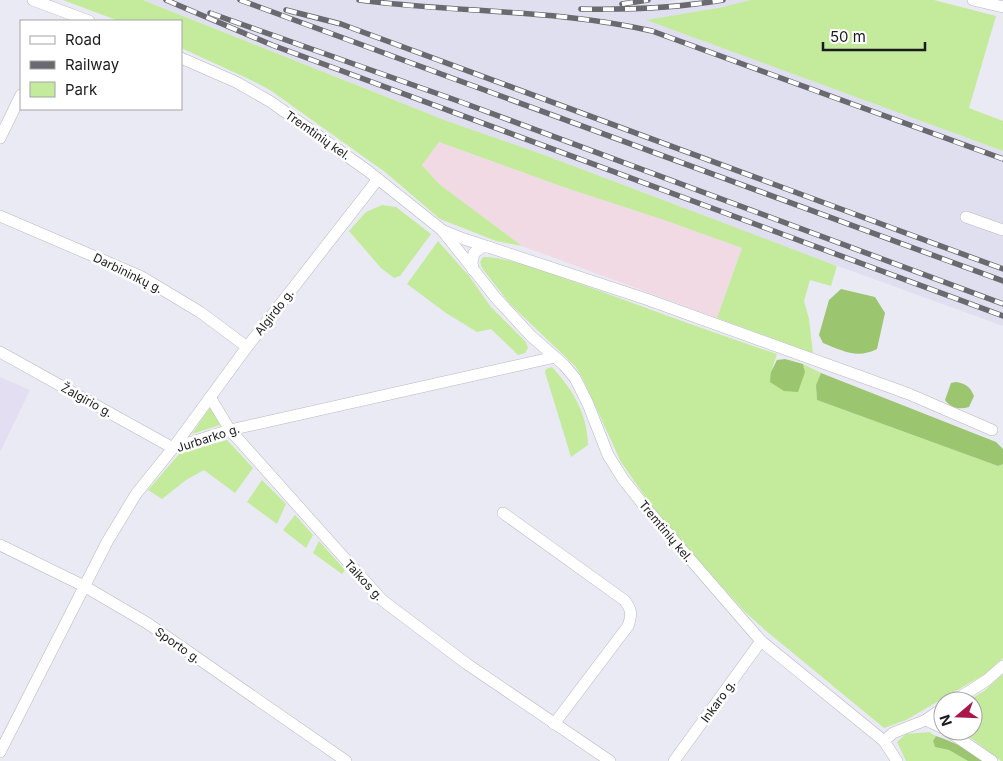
<svg xmlns="http://www.w3.org/2000/svg" width="1003" height="761" font-family="Inter,sans-serif">
  <rect width="100%" height="100%" fill="#eaeaf4"/>
  <!-- commercial -->
  <path fill="#f2dae5" d="M439 142 566 188 664 220 742 248 717 318 522 246 439 184 422 165Z"/>
  <!-- built -->
  <path fill="#e0dff0" d="M144 0H677L664 4 694 0H751L719 8 647 20 1003 151V326L802 253 547 156 447 121Z"/>
  <!-- education -->
  <path fill="#e4def3" d="M0 377 30 390 0 452Z"/>
  <!-- green -->
  <g fill="#c3eb9b">
    <path d="M63 0H143L447 121 547 156 837 266 831 286 810 280 804 301 809 319 813 353 717 318 742 248 664 220 566 188 439 142 422 165 439 184 522 246 496 241 440 219 385 172 270 90 249 79 181 48V21H119Z"/>
    <path d="M751 0H934L996 16 969 108 1003 121V151L646 20 718 8Z"/>
    <path d="M382 205 396 207 431 234 400 276 394 278 381 268 349 231 366 212Z"/>
    <path d="M438 241 469 276 491 307 526 342 528 348 525 353 518 355 491 329 477 332 446 313 407 284Z"/>
    <path d="M483 257C513 257 556 276 586 286 650 309 713 333 777 354L771 372H805L803 364 821 373 816 385 817 400 998 466 1003 464V658L985 674 906 720 884 728 765 630 745 612 697 559 651 505 621 462 582 377 575 366 510 304 482 268 480 262Z"/>
    <path d="M552 367C573 390 587 413 588 445L571 457 545 372 546 369Z"/>
    <path d="M210 407 220 425 192 434Z"/>
    <path d="M227 440 253 468 235 493 204 470 186 480 162 499 148 490 180 453Z"/>
    <path d="M262 480 286 504 277 524 247 502Z"/>
    <path d="M295 515 313 535 306 548 283 530Z"/>
    <path d="M319 541 345 570 342 574 313 553Z"/>
    <path d="M1003 674V761H1001L962 731H973V701H968L984 691Z"/>
    <path d="M929 732 936 736 933 741 935 747 949 750 968 761H906L897 742 906 734Z"/>
  </g>
  <!-- forest -->
  <g fill="#9bc56e">
    <path d="M841 289 875 297 885 313 877 349C857 359 843 351 823 343L819 335 829 300Z"/>
    <path d="M785 359 803 364 805 372 798 392 784 391 770 382 771 372 777 360Z"/>
    <path d="M821 373 996 442 1003 449V464L998 466 817 400 816 385Z"/>
    <path d="M956 382C967 384 970 387 974 396L969 407C959 410 951 408 945 400L951 383Z"/>
    <path d="M936 736C953 742 970 749 983 761H968L949 750 935 747 933 741Z"/>
  </g>
  <g fill="none" stroke-linecap="round" stroke-linejoin="round">
    <defs>
      <g id="minor">
        <path d="M33 0 89 21"/>
        <path d="M973 0 1003 7"/>
        <path d="M181 58 236 82 271 102 368 171 442 230 496 298 531 336 564 365 575 378 588 404 608 455 623 479 645 507 735 611 761 641 884 741 897 761"/>
        <path d="M0 138 21 95"/>
        <path d="M0 216 140 276 200 312 247 347"/>
        <path d="M966 217 1003 230"/>
        <path d="M444 231 464 239 646 299 909 394 992 430"/>
        <path d="M473 270 472 262 474 253 482 247H489"/>
        <path d="M0 352 173 448 247 347 378 179"/>
        <path d="M210 397 230 430 382 600 467 664 610 761"/>
        <path d="M503 513 624 600C632 609 632 615 628 626L554 724"/>
        <path d="M0 545 84 586 147 623 346 761"/>
        <path d="M954 701 987 680 1003 666"/>
        <path d="M926 720 943 708"/>
        <path d="M948 731 992 761"/>
        <path d="M884 741 893 733 926 720 943 728"/>
        <path d="M0 752 107 542 136 494 173 448 230 430 555 357"/>
        <path d="M674 761 761 641"/>
      </g>
    </defs>
    <!-- minor casing -->
    <use href="#minor" stroke="#b7b7c0" stroke-width="12"/>
    <!-- minor -->
    <use href="#minor" stroke="#fff" stroke-width="11"/>
    <defs>
      <g id="rail">
        <path d="M166 0 272 45 1003 316"/>
        <path d="M240 0 1003 281"/>
        <path d="M359 0C457 13 556 9 652 31L1003 159"/>
        <path d="M622 4 648 0"/>
        <path d="M581 9C629 10 676 8 723 0"/>
        <path d="M286 10 341 24 1003 269"/>
        <path d="M210 13 461 102 1003 304"/>
      </g>
    </defs>
    <!-- rail casing -->
    <use href="#rail" stroke="#69696f" stroke-width="5.5"/>
    <!-- rail -->
    <use href="#rail" stroke="#fff" stroke-width="4" stroke-dasharray="11" stroke-linecap="butt"/>
  </g>
  <g text-anchor="middle" dominant-baseline="central" stroke-width="5" stroke-linejoin="round" paint-order="stroke">
    <!-- street labels -->
    <g font-size="12" fill="#1b1b1e" stroke="#fff">
      <text transform="translate(318 135) rotate(35)">Tremtinių kel.</text>
      <text transform="translate(128 273) rotate(26)">Darbininkų g.</text>
      <text transform="translate(274 312) rotate(-52)">Algirdo g.</text>
      <text transform="translate(87 400) rotate(29)">Žalgirio g.</text>
      <text transform="translate(208 438) rotate(-18)">Jurbarko g.</text>
      <text transform="translate(666 531) rotate(50)">Tremtinių kel.</text>
      <text transform="translate(364 580) rotate(47)">Taikos g.</text>
      <text transform="translate(178 645) rotate(35)">Sporto g.</text>
      <text transform="translate(718 701) rotate(-54)">Inkaro g.</text>
    </g>
  </g>
  <!-- legend -->
  <rect x="20" y="20" width="162" height="90" fill="#ffffff" stroke="#a4a4a5"/>
  <rect x="30" y="36" width="25" height="8" fill="#ffffff" stroke="#a4a4a5"/>
  <text x="65" y="45" font-size="15" fill="#1b1b1e">Road</text>
  <rect x="30" y="61" width="25" height="8" fill="#69696f" stroke="#a4a4a5"/>
  <text x="65" y="70" font-size="15" fill="#1b1b1e">Railway</text>
  <rect x="30" y="82" width="25" height="15" fill="#c3eb9b" stroke="#a4a4a5"/>
  <text x="65" y="95" font-size="15" fill="#1b1b1e">Park</text>
  <!-- north arrow -->
  <g transform="translate(958 716) rotate(251)"><circle r="24" fill="#ffffff" stroke="#a4a4a5"/>
  <path d="M0-4L9 19L0 12L-9 19Z" fill="#aa164a"/>
  <text y="-8" font-size="14" font-weight="bold" text-anchor="middle" fill="#1b1b1e">N</text>
  </g>
  <!-- scale -->
  <path d="M823 42v8h102v-8" fill="none" stroke="#1b1b1e" stroke-width="2.5"/>
  <text x="830" y="42" font-size="15" fill="#1b1b1e" stroke="#ffffff" stroke-width="4" paint-order="stroke">50 m</text>
</svg>
